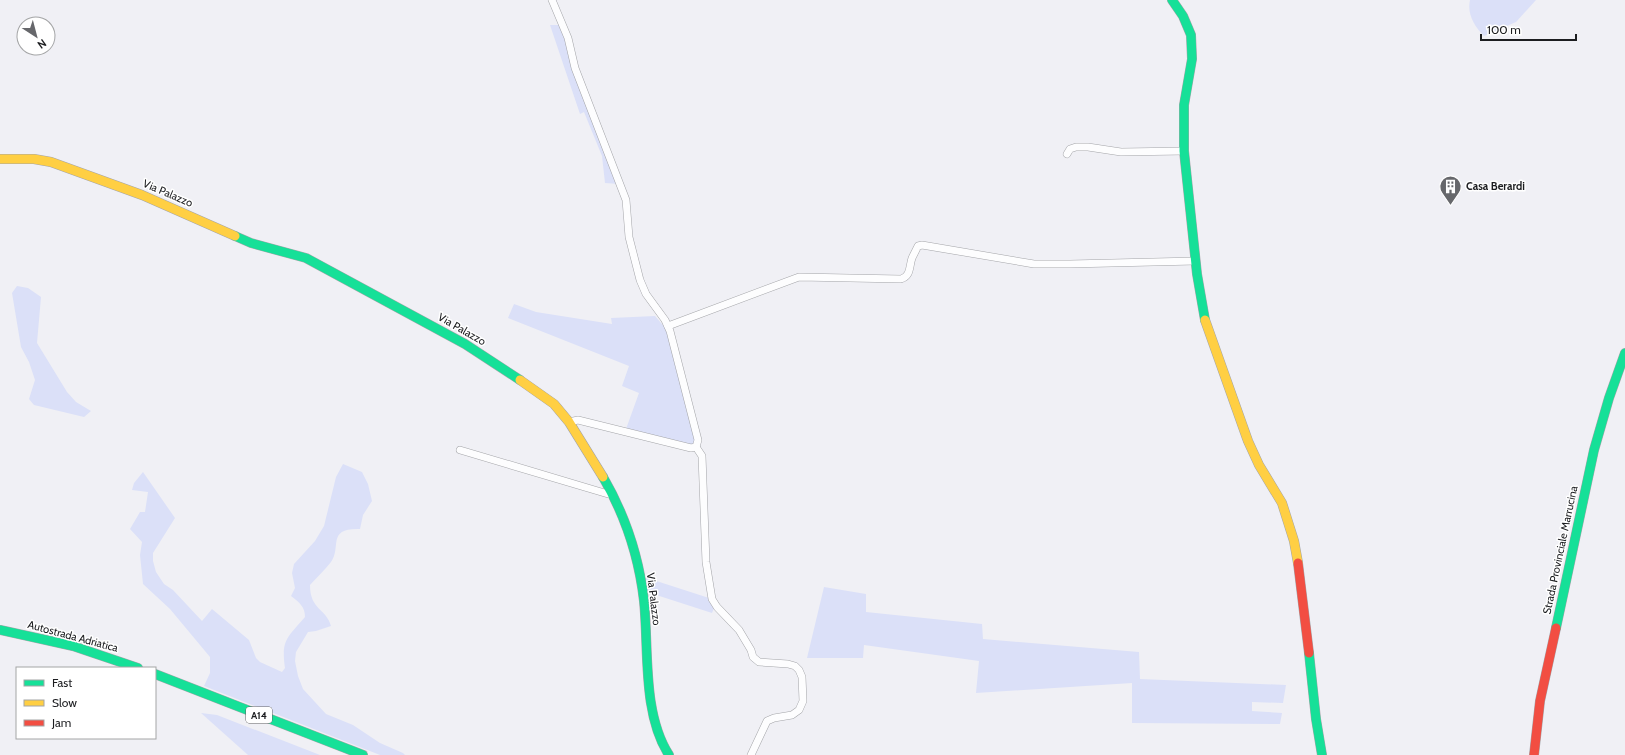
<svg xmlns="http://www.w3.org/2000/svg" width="1625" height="755" font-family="Cabin,sans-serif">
  <rect width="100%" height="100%" fill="#f0f0f5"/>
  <!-- green -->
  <g fill="#dbe0f8">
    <path d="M1470 0H1536L1516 22 1484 36C1474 26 1467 14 1470 0Z"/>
    <path d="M550 25H560L619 184 605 183 602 156 584 112 580 114Z"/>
    <path d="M17 286 28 288 41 297 37 343 67 392 76 402 91 411 84 417 34 405 29 399 35 380 29 362 21 347 12 293Z"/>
    <path d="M514 304 536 312 612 324 611 318 655 316 667 330 696 442 693 446 626 429 639 393 622 386 629 366 508 318Z"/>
    <path d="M343 464 362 472 368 484 372 501 363 515 360 529C326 528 342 547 331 562 325 570 317 577 310 585 310 610 326 608 331 626L316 631 308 632 296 652 295 661 298 676 303 689 326 714 353 725 380 743 403 753 405 755H380L204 686 210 673V657L170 609 143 584 140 555 142 542 130 529 140 512H145L148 492 132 490 134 483 143 472 175 518 153 553V561L156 572 164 584 173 590 202 621 212 609 249 640 256 658 260 662 282 672 285 668C281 640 287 638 305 617 305 607 300 603 291 596L295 588 292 573 294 564 315 541 324 526 336 477Z"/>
    <path d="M644 577 709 598 714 608 712 613 647 592Z"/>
    <path d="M824 587 866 594V612L982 624 983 639 1139 652 1140 679 1286 685 1283 703 1252 702V711L1282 713 1280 724 1132 723V683L976 693 979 661 864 645 863 658H807Z"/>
    <path d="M201 713 217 715 320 755H248Z"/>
  </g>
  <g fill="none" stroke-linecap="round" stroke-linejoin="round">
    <defs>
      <g id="street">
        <path d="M552 0 568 38 575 68 626 200 629 237 640 280 646 294 665 320 670 331 698 440 696 447 691 448 578 420 569 422"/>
        <path d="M1067 154 1070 149 1076 147H1088L1121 152 1184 151"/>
        <path d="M668 326 799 277 901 279C911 276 909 267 912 258 914 254 916 250 918 246L922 245 1034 264H1070L1195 261"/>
        <path d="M696 447 702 456 706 562 712 599 717 607 739 630 751 650 753 657 759 662 788 664 795 666 799 670 802 677 803 701 799 710 792 715 774 718 767 721 751 755"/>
        <path d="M460 450 608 494 612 493"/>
      </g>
      <g id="fast">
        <path d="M1172 0 1183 16 1191 35 1192 59 1184 105V151L1197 274 1205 320"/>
        <path d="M235 236 251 243 306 258 465 344 520 380"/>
        <path d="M603 477C625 515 639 557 644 601 649 649 642 713 669 755"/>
        <path d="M1556 628 1594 450 1609 398 1625 353"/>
        <path d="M0 630 73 646 138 668"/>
        <path d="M1309 653 1316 719 1322 755"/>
        <path d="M155 674 363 755"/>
      </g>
      <g id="slow">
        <path d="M0 159H34L51 162 142 195 235 236"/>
        <path d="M1205 320 1248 441 1259 465 1282 503 1294 541 1298 563"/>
        <path d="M520 380 554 404 569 422 603 477"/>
      </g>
      <g id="jam">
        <path d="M1298 563 1309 653"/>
        <path d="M1534 755 1540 701 1556 628"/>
      </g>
    </defs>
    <!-- street casing -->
    <use href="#street" stroke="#a4a5a9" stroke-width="8"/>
    <!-- fast casing -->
    <use href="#fast" stroke="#a4a5a9" stroke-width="10"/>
    <!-- slow casing -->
    <use href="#slow" stroke="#a4a5a9" stroke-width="10"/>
    <!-- jam casing -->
    <use href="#jam" stroke="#a4a5a9" stroke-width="10"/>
    <!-- street -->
    <use href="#street" stroke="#fdfdfe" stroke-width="7"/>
    <!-- fast -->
    <use href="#fast" stroke="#16e098" stroke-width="9"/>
    <!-- slow -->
    <use href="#slow" stroke="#ffcf43" stroke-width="9"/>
    <!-- jam -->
    <use href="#jam" stroke="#f24e42" stroke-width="9"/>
  </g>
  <!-- icons -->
  <defs>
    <symbol id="building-pin" viewBox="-11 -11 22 30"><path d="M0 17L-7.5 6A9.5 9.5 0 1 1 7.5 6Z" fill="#66676b" stroke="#fff"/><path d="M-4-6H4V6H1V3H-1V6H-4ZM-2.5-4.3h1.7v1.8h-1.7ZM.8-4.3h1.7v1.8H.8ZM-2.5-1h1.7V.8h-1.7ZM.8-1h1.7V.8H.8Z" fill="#fff"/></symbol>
  </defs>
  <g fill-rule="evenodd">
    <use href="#building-pin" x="1438" y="174" width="25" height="34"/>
  </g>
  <g text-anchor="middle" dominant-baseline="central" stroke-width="3" stroke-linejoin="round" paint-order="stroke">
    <!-- shield labels -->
    <rect fill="#fff" stroke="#606163" stroke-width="1" x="246" y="707" width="26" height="16" rx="3"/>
    <g font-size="10" font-weight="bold" fill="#1c1d20">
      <text x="259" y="715">A14</text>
    </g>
    <!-- poi labels -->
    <g font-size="11" font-weight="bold" fill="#1c1d20" stroke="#fff" text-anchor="start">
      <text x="1466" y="186">Casa Berardi</text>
    </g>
    <!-- street labels -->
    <g font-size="11" fill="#1c1d20" stroke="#fff">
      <text transform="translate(168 193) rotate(23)">Via Palazzo</text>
      <text transform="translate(462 329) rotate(30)">Via Palazzo</text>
      <text transform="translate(1560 550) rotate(-78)">Strada Provinciale Marrucina</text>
      <text transform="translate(654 599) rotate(83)">Via Palazzo</text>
      <text transform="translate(73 636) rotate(15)">Autostrada Adriatica</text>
    </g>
  </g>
  <!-- legend -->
  <rect x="16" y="667" width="140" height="72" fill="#ffffff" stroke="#a4a5a6"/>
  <rect x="24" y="680" width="20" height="6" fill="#16e098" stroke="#a4a5a6"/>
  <text x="52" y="687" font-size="12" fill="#1c1d20">Fast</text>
  <rect x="24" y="700" width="20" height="6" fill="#ffcf43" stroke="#a4a5a6"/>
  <text x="52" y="707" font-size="12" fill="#1c1d20">Slow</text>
  <rect x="24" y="720" width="20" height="6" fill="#f24e42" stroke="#a4a5a6"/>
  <text x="52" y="727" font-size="12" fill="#1c1d20">Jam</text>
  <!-- north arrow -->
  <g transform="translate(36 36) rotate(144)"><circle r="19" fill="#ffffff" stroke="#a4a5a6"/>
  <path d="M0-3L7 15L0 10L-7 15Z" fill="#66676b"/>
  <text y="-6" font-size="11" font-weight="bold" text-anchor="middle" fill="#1c1d20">N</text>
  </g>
  <!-- scale -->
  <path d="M1481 34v6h95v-6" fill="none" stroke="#1c1d20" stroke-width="2"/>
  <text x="1487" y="34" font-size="12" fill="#1c1d20" stroke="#ffffff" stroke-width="3" paint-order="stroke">100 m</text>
</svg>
